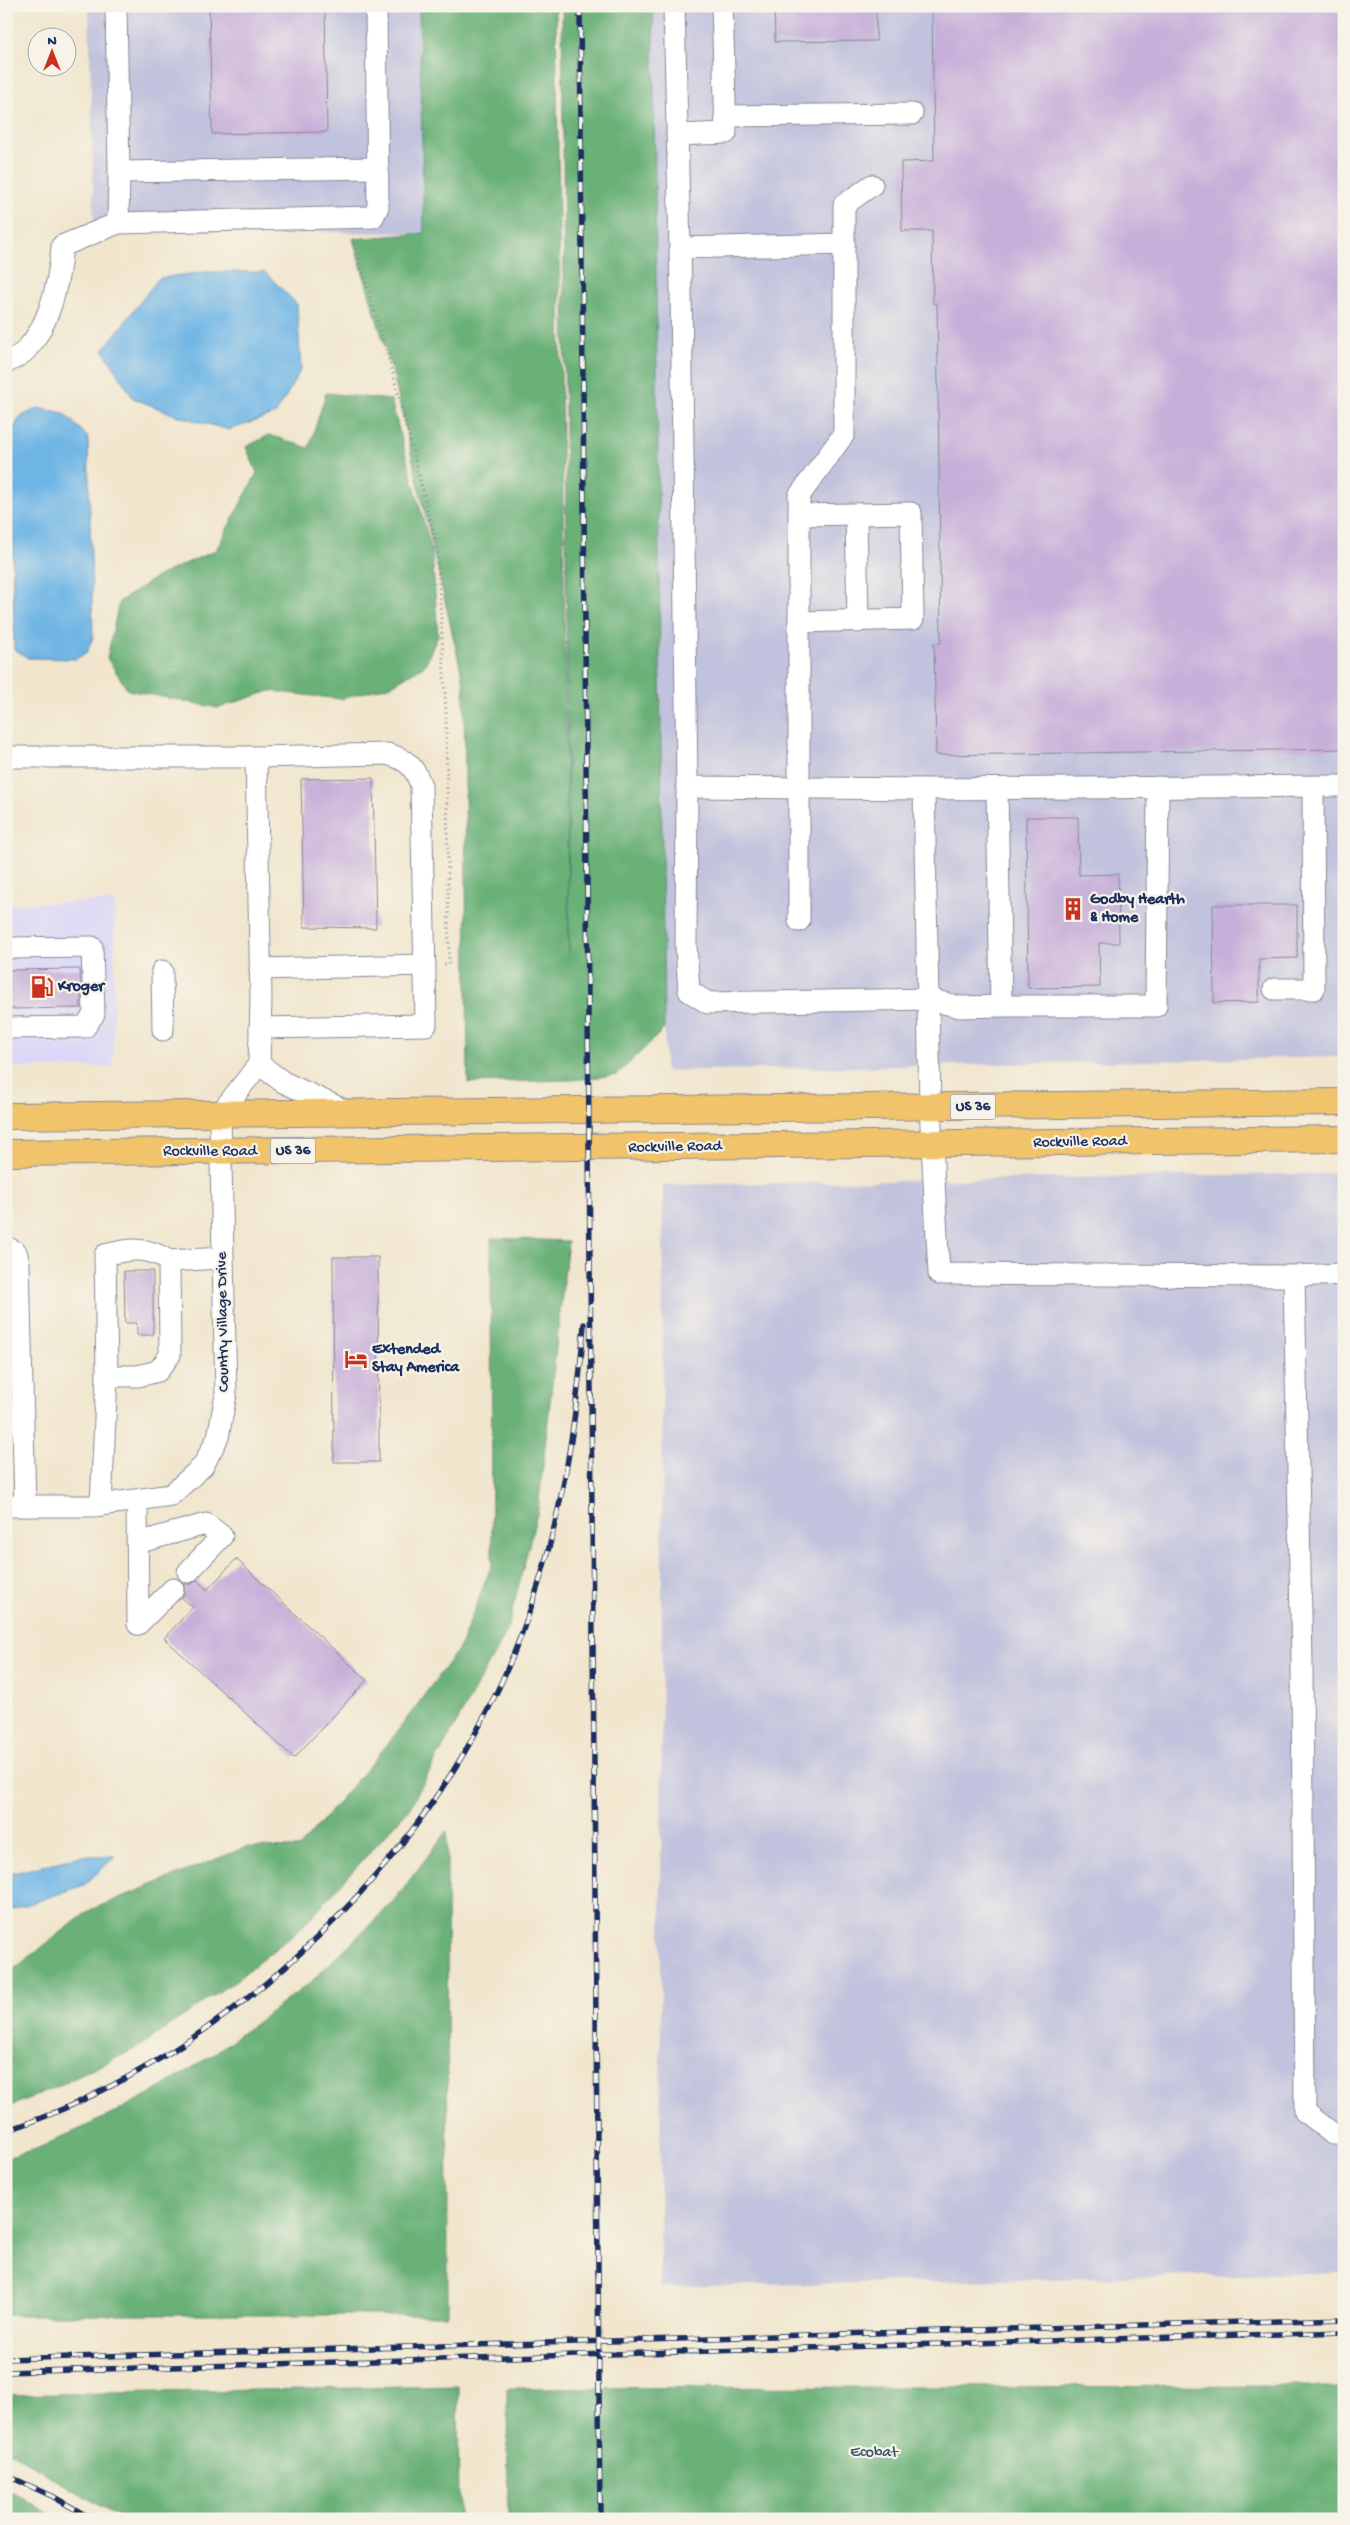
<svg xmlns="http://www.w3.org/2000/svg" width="1350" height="2525" font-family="'Gochi Hand',sans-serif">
  <rect width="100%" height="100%" fill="#f7f3e8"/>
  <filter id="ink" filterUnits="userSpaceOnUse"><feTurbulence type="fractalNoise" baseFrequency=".02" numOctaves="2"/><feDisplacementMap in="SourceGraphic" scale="10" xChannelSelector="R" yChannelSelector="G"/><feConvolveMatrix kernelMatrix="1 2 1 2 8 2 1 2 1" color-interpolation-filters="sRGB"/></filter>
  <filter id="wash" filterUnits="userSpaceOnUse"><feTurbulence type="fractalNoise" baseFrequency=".0096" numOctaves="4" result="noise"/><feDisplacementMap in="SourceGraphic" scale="20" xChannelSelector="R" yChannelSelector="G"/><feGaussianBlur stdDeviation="1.12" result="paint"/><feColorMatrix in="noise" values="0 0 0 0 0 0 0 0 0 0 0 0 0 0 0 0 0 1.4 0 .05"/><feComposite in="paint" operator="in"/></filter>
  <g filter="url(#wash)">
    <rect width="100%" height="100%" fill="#f1e6cd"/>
    <!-- built -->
    <path fill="#dbd6f7" d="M115 901 113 1067 6 1068V904Z"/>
    <!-- industrial -->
    <g fill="#c1c2dd">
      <path d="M89 6H419L424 233 94 230Z"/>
      <path d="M653 6H1344V1057L665 1071Z"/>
      <path d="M1344 1173V2273L660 2287 663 1185Z"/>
    </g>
    <!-- forest -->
    <g fill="#6ab178" stroke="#42706b">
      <path d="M419 6H556L569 952 562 6H653L664 1029 617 1075 571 1080 468 1083 464 684 393 374 353 239 424 233Z"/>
      <path d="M326 393 391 400 432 552 438 635 425 665 392 685 340 699 270 691 218 708 128 690 107 658 119 602 158 576 216 550 257 473 246 447 269 435 309 448Z"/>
      <path d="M491 1238 568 1241 538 1510 507 1631 409 1809 302 1927 239 1978 137 2048 52 2089 6 2108V1975L90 1910 246 1847 299 1848 391 1740 460 1647 492 1564Z"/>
      <path d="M447 1831 448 2315H6V2158L36 2149 108 2116 159 2089 212 2055 310 1983 392 1903Z"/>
      <path d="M458 2386 459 2519H122L6 2449V2395Z"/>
      <path d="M1344 2386V2519H508L507 2388Z"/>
      <path d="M6 2491 19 2495 57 2519H6Z"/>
    </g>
    <!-- water -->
    <g fill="#6eb5e5" stroke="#4472a2">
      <path d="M205 272H265L297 304 301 369 276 414 229 430 175 415 133 398 103 350 159 278Z"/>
      <path d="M38 408 64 413 88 437 93 637 87 652 76 659 28 658 14 649 10 435 20 417Z"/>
      <path d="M81 1856H116L84 1885 6 1912V1872H18Z"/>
    </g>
    <g id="blocks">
      <!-- building -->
      <g fill="#c6afd9">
        <path d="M209 6H325L327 132 212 134Z"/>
        <path d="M774 6H876V41L775 42Z"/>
        <path d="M932 6H1344V749L936 755 934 643H941L937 303 933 304 932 231H902L901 162 934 161Z"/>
        <path d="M373 778 376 928 304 927 301 779Z"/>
        <path d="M1026 817H1078L1079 875 1118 874 1119 943H1099L1100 987 1028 988Z"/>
        <path d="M1213 905H1297V958L1259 959V1002L1214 1003Z"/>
        <path d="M80 969 81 1008 6 1009V970Z"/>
        <path d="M333 1257H378L379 1462H334Z"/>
        <path d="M124 1271H153V1335H137V1323H125Z"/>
        <path d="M236 1559 367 1680 294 1758 164 1638 193 1607 182 1598 185 1592 184 1584H191L197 1580 207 1590Z"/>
      </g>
    </g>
  </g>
  <g filter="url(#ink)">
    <use href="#blocks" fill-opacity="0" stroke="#868a96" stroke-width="1"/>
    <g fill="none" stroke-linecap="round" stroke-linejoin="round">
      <defs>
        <g id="minor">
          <path d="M116 6 119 172 118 223"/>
          <path d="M674 6 681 289 687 787 924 789 930 1107 939 1274 1294 1276"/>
          <path d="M725 116 912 114"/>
          <path d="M677 135 726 133 722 6"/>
          <path d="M119 172 377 168"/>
          <path d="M844 244V205L872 185"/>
          <path d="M680 248 844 244V434L799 496V921"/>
          <path d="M6 363C12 359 21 356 26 350 51 323 59 282 62 246L118 223 373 217 378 207 376 6"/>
          <path d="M856 514 858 622"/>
          <path d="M799 515 911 513 913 619 799 622"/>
          <path d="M6 757H256L261 1000 259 1064 220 1114 226 1395 218 1437 203 1466 171 1495 94 1506H6"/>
          <path d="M256 757 387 754C407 759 415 767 421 786L426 1025 260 1028"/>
          <path d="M687 787 686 946 689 991 708 1003 928 999 960 1007 1001 1006 997 789"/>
          <path d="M924 789 1344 786"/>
          <path d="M6 948 92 947 94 1014 85 1027 6 1028"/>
          <path d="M260 969 425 965"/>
          <path d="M162 971 163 1030"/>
          <path d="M1274 989H1314L1313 786"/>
          <path d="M1001 1006H1156L1158 787"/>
          <path d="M259 1064 283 1082 344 1110"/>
          <path d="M6 1247 16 1252 19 1263 25 1506"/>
          <path d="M169 1261 222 1258"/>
          <path d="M1344 1274 1294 1276 1302 1664 1305 2112 1333 2134H1344"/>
          <path d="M137 1500 138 1624"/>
          <path d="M101 1505 107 1376 105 1255C128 1249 149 1246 169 1261L170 1355 158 1371 138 1376H107"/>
          <path d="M137 1543 206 1524 222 1536 188 1572"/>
          <path d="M138 1624 173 1589"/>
        </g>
        <g id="major">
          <path d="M6 1116 1344 1102"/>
          <path d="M6 1153 1344 1139"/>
        </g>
      </defs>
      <!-- minor casing -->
      <use href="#minor" stroke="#868a96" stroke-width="23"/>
      <!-- major casing -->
      <use href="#major" stroke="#868a96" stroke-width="28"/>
      <!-- path -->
      <path stroke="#868a96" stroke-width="3" stroke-dasharray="1 4" stroke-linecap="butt" d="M353 239 393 374 437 546 446 711 449 964H443"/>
      <!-- minor -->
      <use href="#minor" stroke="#fff" stroke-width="21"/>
      <!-- major -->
      <use href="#major" stroke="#f1c36a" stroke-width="26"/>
      <defs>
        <g id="rail">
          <path d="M580 6 600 2519"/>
          <path d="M6 2131C233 2054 440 1855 523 1630 560 1531 576 1429 584 1324"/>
          <path d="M6 2359 1344 2319"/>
          <path d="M6 2372 1344 2332"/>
          <path d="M6 2475 52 2496 92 2519"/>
        </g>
      </defs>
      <!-- rail casing -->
      <use href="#rail" stroke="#1b2f5e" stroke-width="5.5"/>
      <!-- rail -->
      <use href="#rail" stroke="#f7f3e8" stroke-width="4" stroke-dasharray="11" stroke-linecap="butt"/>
    </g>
  </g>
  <!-- icons -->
  <defs>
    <symbol id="building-bare" viewBox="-9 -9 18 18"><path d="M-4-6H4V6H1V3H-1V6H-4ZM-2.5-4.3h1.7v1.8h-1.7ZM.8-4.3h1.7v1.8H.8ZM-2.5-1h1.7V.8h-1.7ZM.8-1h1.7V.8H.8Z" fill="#c8321e" stroke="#f7f3e8" stroke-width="2.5" paint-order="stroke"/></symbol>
    <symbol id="fuel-bare" viewBox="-9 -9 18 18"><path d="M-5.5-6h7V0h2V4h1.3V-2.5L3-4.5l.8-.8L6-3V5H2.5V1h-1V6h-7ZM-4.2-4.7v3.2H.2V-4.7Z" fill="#c8321e" stroke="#f7f3e8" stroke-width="2.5" paint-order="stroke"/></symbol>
    <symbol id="hotel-bare" viewBox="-9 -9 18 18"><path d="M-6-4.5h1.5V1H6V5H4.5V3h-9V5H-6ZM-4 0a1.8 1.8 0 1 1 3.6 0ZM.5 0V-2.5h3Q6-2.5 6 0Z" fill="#c8321e" stroke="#f7f3e8" stroke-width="2.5" paint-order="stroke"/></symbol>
  </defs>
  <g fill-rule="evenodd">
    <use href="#building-bare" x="1057" y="893" width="32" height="32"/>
    <use href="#fuel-bare" x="26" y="971" width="32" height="32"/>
    <use href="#hotel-bare" x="340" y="1343" width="32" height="32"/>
  </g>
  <g text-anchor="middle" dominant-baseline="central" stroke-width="4.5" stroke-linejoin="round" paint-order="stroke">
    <!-- shield labels -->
    <g fill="#f7f3e8" stroke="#5d6a87" stroke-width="1">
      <rect x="950.5" y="1094.5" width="45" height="25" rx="4"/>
      <rect x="270.5" y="1138.5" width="45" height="25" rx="4"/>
    </g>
    <g font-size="15" font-weight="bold" fill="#1b2f5e">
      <text x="973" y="1107">US 36</text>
      <text x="293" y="1151">US 36</text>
    </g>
    <!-- poi labels -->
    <g font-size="16" font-weight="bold" fill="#1b2f5e" stroke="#f7f3e8" text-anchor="start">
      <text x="1090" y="900">Godby Hearth<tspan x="1090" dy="18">&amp; Home</tspan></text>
      <text x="58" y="987">Kroger</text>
      <text x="372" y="1350">Extended<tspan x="372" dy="18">Stay America</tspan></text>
    </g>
    <!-- street labels -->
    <g font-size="16" fill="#1b2f5e" stroke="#f7f3e8">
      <text transform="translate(1080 1143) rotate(-1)">Rockville Road</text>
      <text transform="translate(675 1148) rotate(-1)">Rockville Road</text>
      <text x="210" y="1152">Rockville Road</text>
      <text transform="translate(224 1322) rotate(-91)">Country Village Drive</text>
    </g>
    <!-- park labels -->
    <g font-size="16" fill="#35576a" stroke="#f7f3e8">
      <text x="874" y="2453">Ecobat</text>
    </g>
  </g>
  <!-- margin -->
  <rect width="1350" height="2525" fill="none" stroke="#f7f3e8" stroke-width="25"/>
  <!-- north arrow -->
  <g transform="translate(52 52)"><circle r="24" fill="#f7f3e8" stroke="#9fa5b1"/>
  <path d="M0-4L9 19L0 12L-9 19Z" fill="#c8321e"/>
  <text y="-8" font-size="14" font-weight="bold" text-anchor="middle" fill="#1b2f5e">N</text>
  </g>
</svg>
